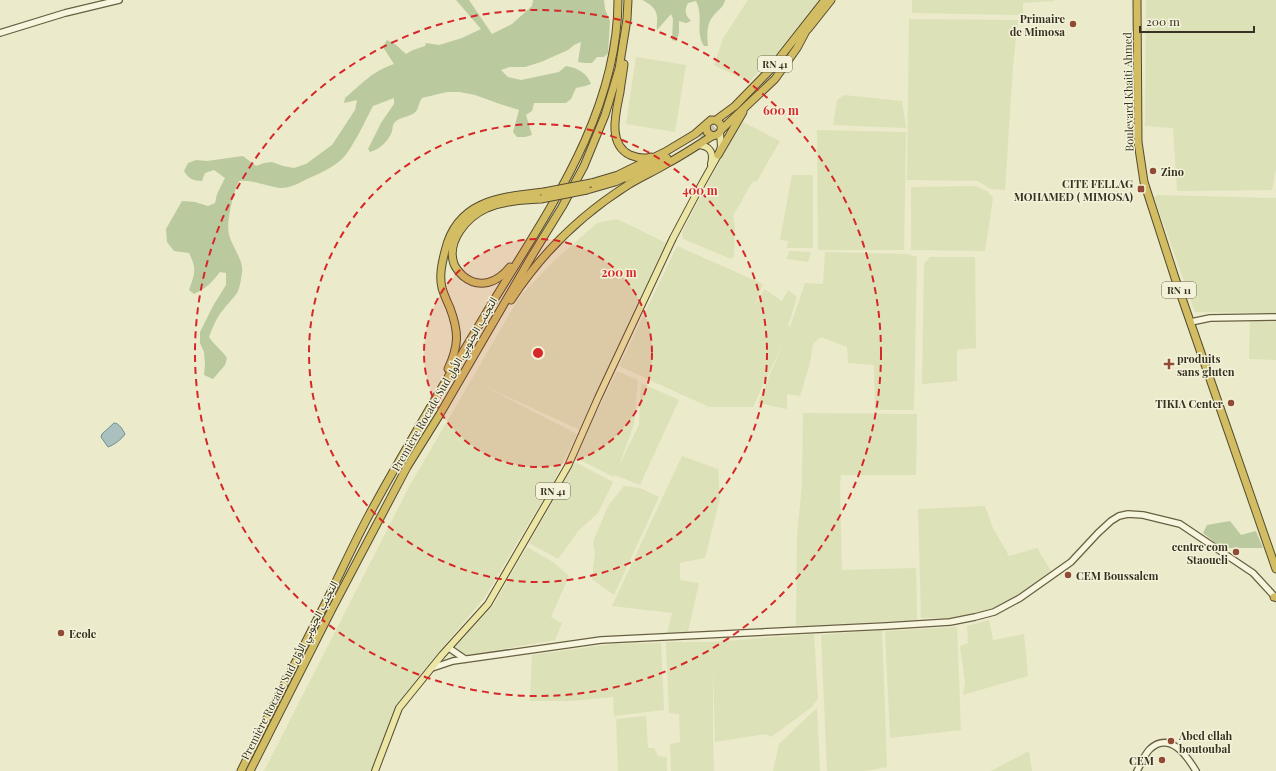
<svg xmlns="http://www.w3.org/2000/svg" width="1276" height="771" font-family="'Playfair Display',Vazirmatn,serif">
  <rect width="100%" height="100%" fill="#ebeaca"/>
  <!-- farmland -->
  <g fill="#dde1b8">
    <path d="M748 0H822L795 34 749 82 714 65 723 38Z"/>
    <path d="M912 0H1054V1L1023 3V15L912 13Z"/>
    <path d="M1146 0H1276V169L1272 190 1177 191 1173 128 1145 126Z"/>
    <path d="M909 19 1018 20 1013 66 1005 190 990 189 978 181 907 180Z"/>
    <path d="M636 57 686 65 675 132 626 124Z"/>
    <path d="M844 95 902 101 906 128 833 125 837 100Z"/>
    <path d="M741 121 780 141 757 181 752 182 733 216 735 227 734 257 731 259 683 239 682 232Z"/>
    <path d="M817 130 906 132 904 250H818Z"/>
    <path d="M792 175H813V248H787L788 241 780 240Z"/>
    <path d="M975 186 987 191 993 198 985 251 911 250V187Z"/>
    <path d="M1158 195 1276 198V313L1195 312 1154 197Z"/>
    <path d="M617 219 666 243 580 430 484 386 577 434 554 481 485 597 433 659 395 707 372 771H264L410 485 520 296 554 261 597 223Z"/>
    <path d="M677 246 763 284 754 307 764 289 782 301 788 290 797 297 788 326 790 327 805 283 823 284 825 252 907 254 917 257 914 410H875L874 365 848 363 847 347 821 337 813 344 810 363 800 396 787 394V409L758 403 784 341 753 407H709L619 366Z"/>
    <path d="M789 251 811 252 808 262 787 259Z"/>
    <path d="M930 257H975L976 348 957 350V381L922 384 924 264Z"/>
    <path d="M1250 320 1276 321V360L1249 359Z"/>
    <path d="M617 371 638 380 634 424 618 468 639 425 641 383 679 400 640 485 615 475 614 477 574 457Z"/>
    <path d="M803 413 917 414 916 475H841L840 486 842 570 916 568 917 620 796 626 797 535 802 485Z"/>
    <path d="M682 456 718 469 720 498 705 558 680 563V580L699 583 688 632 667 634 672 613 612 606Z"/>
    <path d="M575 462 613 482 598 513 579 530 558 559 529 543Z"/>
    <path d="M624 486 640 488 659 497 614 595 592 579 595 552 593 542 608 506Z"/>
    <path d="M985 506 993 528 1009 556 1037 548 1051 571 1029 588 989 610 952 618H921L918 509Z"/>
    <path d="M527 547 553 562 569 576 551 617 562 623 555 640 452 658 449 652 494 604Z"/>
    <path d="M989 620 993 640 1024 634 1028 676 963 695 965 682 960 646 968 643 967 626Z"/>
    <path d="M957 627 961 730 890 738 885 631Z"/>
    <path d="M882 630 887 767 865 771H827L821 635Z"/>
    <path d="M814 634 818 698 812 707 771 737 766 734 715 742 713 667V738L714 771H671L670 744 680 742 679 714 669 713 666 642H712Z"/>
    <path d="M661 643 664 710 614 716 613 697 572 701H530L532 655 612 644Z"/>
    <path d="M817 708 820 771H773L779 744Z"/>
    <path d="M646 716 648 748H654L658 756 667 757V771H618L616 719Z"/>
    <path d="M1029 751 1032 771H991Z"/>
  </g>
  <!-- green -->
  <g fill="#bac99e">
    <path d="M456 0H469L492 34 512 24 532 6 533 0H604L605 9 610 21 608 53 604 57H597L592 63H585L578 62 581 42 574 45 568 50 541 62 525 67H510L501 70 508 77 521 80 559 72 566 66C578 68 587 73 591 84L585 86 576 88 571 99 566 103H534L532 111 526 115 532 135 525 137H517L513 132 519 110 497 103 475 95 460 92H447L422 98C419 102 419 106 417 110 413 117 401 116 395 122 392 125 393 130 391 134 386 143 380 149 370 152L368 149 381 123 394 104V98L373 106C365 121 353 148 342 159 332 168 319 174 307 179 300 183 290 188 281 188 268 187 252 179 239 181 233 193 226 222 229 235 232 247 244 260 242 273 241 279 240 288 237 293 233 299 227 304 223 310 216 318 213 327 209 337 214 345 223 351 227 358L225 365 213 379 204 375 205 365 204 352 200 343V332L213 306 226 285V273L220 272C211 283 207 288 194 294L189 290C195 273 197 269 189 253L174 251 167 242 166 229 182 201 195 202 208 206 215 203 217 194 225 178 214 170 205 173 202 181C193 181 188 178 184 171L188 163 196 160 207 161 243 156 256 166 264 163 272 162 283 166 294 168 306 164 332 145 355 110 357 100 344 103 345 98C363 83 371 72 394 64L383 47 387 40 396 45 406 54 413 50 425 46 426 43 439 45 462 38 481 29Z"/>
    <path d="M642 0H725C724 7 718 10 714 15 706 24 707 35 708 46H704C695 32 704 16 696 1L688 3C684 11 685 15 691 21L686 23 679 21V33L676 41 672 40 673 19 671 14 657 30C656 25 658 21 657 16 656 8 649 3 642 0Z"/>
    <path d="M1230 521 1241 535 1256 531 1263 548H1222L1203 533 1207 525Z"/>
  </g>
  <!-- water -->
  <path fill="#aac0bf" stroke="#718e8e" d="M114 423C119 423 123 430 125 434 122 439 114 445 108 447L101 437 102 434Z"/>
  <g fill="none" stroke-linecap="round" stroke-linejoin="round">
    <!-- highway-tunnel -->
    <path stroke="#c7c5a8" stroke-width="7" stroke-dasharray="7 3.5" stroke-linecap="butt" d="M701 138 724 121"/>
    <defs>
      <g id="secondary">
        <path d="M0 33 65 13 119 0"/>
        <path d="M1191 322 1210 318 1276 317"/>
        <path d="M449 648 465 659"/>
        <path d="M432 668 453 661 601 640 886 626 950 622 975 617 994 612 1020 598 1071 562 1098 533 1111 521 1119 516 1128 514 1143 515 1180 524 1253 573 1276 598"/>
        <path d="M1137 771C1141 764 1144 755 1150 749 1170 731 1187 756 1196 771"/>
      </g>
      <g id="primary">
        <path d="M698 145C710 146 714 152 711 164"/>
        <path d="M375 771 399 708 442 655 488 604 568 466 598 398 673 238 699 189 718 155 721 147 720 132"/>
      </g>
      <g id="highway">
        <path d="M1137 0 1138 142 1144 182 1175 278 1276 569"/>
        <path d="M808 29 831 0"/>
        <path d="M624 64C623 73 621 83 620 92 616 112 607 144 630 155 637 158 644 159 651 157"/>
        <path d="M716 120 735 106 770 70 825 0"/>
        <path d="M722 129 775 79 797 48 806 31"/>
        <path d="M718 155 743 112"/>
        <path d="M626 178 667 158"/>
        <path d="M591 183 618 175 665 152 695 134 711 120C724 119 725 135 712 136L707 132 706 125"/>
        <path d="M587 190 615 182 630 175"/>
        <path d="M510 267C498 282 480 290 463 276 459 272 456 269 454 264 446 241 467 217 487 208 504 201 522 200 541 199"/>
        <path d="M511 300C541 254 582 214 628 185 641 177 655 171 668 163 683 155 698 145 712 136"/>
        <path d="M448 369C459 345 459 332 450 308 447 301 444 295 442 288 439 276 442 263 445 251 457 200 500 197 544 192"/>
        <path d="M1274 597H1276"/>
        <path d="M241 771C269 714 298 657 327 600 341 572 354 543 369 515 408 443 450 374 491 305 548 211 618 114 618 0"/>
        <path d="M250 771 332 609 407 467 440 414 533 254 562 207 584 166 605 115 619 69 627 19 628 0"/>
      </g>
    </defs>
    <!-- secondary casing -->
    <use href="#secondary" stroke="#695f43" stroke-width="8"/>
    <!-- primary casing -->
    <use href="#primary" stroke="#554b33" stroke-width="8"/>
    <!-- highway casing -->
    <use href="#highway" stroke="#554b33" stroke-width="9"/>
    <!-- secondary -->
    <use href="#secondary" stroke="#f7f5dd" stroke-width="5.5"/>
    <!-- primary -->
    <use href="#primary" stroke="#ebe6a6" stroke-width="6"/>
    <!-- highway -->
    <use href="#highway" stroke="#d2bd63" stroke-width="7"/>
    <defs>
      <g id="highway-bridge">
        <path d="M544 192 591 183"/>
        <path d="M541 199 587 190"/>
      </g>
    </defs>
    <!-- highway-bridge casing -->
    <use href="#highway-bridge" stroke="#554b33" stroke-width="9" stroke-linecap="butt"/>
    <!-- highway-bridge -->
    <use href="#highway-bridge" stroke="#d2bd63" stroke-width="7"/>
  </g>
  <!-- distance rings -->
  <circle cx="538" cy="353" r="114" fill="#d62828" fill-opacity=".12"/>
  <g fill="none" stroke="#d62828" stroke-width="2" stroke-dasharray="7 5">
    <circle cx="538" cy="353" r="114"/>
    <circle cx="538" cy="353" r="229"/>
    <circle cx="538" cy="353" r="343"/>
  </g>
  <!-- markers -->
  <g fill="#914b34" stroke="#f3f2d9" stroke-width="1.5">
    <circle cx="1073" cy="24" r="4"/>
    <circle cx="1153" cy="171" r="4"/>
    <rect x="1137" y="185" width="8" height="8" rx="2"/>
    <path d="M1167 358h4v4h4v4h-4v4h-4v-4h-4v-4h4z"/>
    <circle cx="1231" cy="403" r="4"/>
    <circle cx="1236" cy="552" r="4"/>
    <circle cx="1068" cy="575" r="4"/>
    <circle cx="61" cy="633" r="4"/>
    <circle cx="1171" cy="741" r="4"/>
    <circle cx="1162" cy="760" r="4"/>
  </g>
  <g text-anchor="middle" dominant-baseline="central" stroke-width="3" stroke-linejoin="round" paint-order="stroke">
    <!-- shield labels -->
    <g fill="#f3f2d9" stroke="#716c59" stroke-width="1">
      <rect x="758" y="56" width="34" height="16" rx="3"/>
      <rect x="1162" y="282" width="34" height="16" rx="3"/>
      <rect x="536" y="483" width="34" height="16" rx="3"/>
    </g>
    <g font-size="10" font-weight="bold" fill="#393222">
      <text x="775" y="64">RN 41</text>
      <text x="1179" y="290">RN 11</text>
      <text x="553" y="491">RN 41</text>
    </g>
    <!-- poi labels -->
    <g font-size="11" font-weight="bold" fill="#393222" stroke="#f3f2d9" text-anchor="end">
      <text x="1065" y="18">Primaire<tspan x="1065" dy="13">de Mimosa</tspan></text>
      <text x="1161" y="171" text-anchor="start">Zino</text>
      <text x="1133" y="183">CITE FELLAG<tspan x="1133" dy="13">MOHAMED ( MIMOSA)</tspan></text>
      <text x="1177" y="358" text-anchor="start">produits<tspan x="1177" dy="13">sans gluten</tspan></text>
      <text x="1223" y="403">TIKIA Center</text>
      <text x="1228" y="546">centre com<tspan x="1228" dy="13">Staoueli</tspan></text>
      <text x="1076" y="575" text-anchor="start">CEM Boussalem</text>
      <text x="69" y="633" text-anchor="start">Ecole</text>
      <text x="1179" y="735" text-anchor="start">Abed ellah<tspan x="1179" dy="13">boutoubal</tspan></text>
      <text x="1154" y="760">CEM</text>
    </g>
    <!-- street labels -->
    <g font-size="11" fill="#393222" stroke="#f3f2d9">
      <text transform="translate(1128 92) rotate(-91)">Boulevard Khaiti Ahmed</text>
      <text transform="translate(444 384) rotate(-60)">Première Rocade Sud التجنب الجنوبي الأول</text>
      <text transform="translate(289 670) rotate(-63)">Première Rocade Sud التجنب الجنوبي الأول</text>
    </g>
  </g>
  <circle cx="538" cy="353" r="6" fill="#d62828" stroke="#f3f2d9" stroke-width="2"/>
  <g font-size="12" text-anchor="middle" font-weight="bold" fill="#d62828" stroke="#f3f2d9" stroke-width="3" stroke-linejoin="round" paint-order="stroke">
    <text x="781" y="115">600 m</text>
    <text x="700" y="195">400 m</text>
    <text x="619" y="277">200 m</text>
  </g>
  <!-- scale -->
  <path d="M1140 26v6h114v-6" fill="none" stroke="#393222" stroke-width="2"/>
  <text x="1146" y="26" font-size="12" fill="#393222" stroke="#f3f2d9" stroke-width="3" paint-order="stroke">200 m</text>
</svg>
